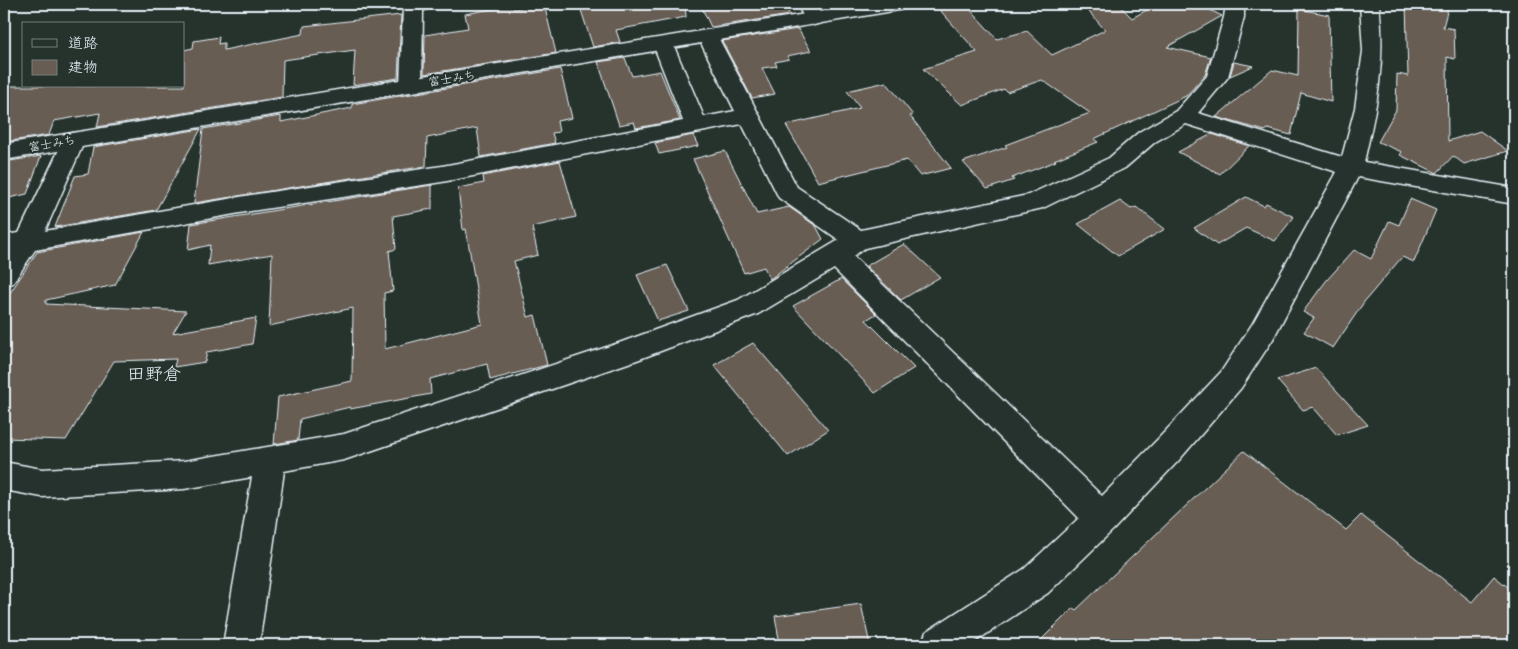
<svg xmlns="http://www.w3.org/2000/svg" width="1518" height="649" font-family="'Balsamiq Sans','Klee One',sans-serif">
  <rect width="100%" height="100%" fill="#26332d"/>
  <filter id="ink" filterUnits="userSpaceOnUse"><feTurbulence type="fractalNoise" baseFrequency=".02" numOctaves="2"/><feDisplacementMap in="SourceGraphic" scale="10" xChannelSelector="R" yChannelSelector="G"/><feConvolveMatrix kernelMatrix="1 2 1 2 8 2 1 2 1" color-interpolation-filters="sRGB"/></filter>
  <g filter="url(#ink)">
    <!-- building -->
    <g fill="#685d52" stroke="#e8f1f8">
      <path d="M544 4 556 53 424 74 425 35 468 28 465 14 513 5 514 9Z"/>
      <path d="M579 4H685L686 17 616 30 620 42 593 47Z"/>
      <path d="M700 4H784L790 15 711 27Z"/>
      <path d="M965 4 997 39 1027 31 1052 55 1105 30 1082 4H1118L1132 18 1158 4H1198L1222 16 1167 47 1211 57 1205 75 1186 96 1094 139 1098 142 1054 160 1056 161 1012 178 1014 180 987 189 963 162 1007 147 1005 145 1090 113 1042 80 1007 92 1004 89 962 105 923 69 977 52 939 9Z"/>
      <path d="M1406 4H1449L1443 27 1454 29 1455 59 1447 57 1448 141 1480 131 1508 151 1464 164 1453 156 1437 173 1400 155 1402 152 1378 142 1396 110 1397 74 1408 76Z"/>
      <path d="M1299 9 1329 15 1331 102 1301 93 1291 135 1268 129 1265 131 1216 117 1272 70 1298 76Z"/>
      <path d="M401 15 398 78 353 85 355 50 283 60 282 97 97 127 100 113 54 121 49 135 4 142V86H184V50L193 48 194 41 219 37 218 44 224 43V50L303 34 304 26Z"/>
      <path d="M798 29 811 51 787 56 789 59 775 62 777 66 762 68 775 94 752 98 722 41Z"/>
      <path d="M625 58 632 76 660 71 680 120 636 128 634 122 619 125 598 62Z"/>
      <path d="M1234 62 1253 66 1230 76Z"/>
      <path d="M560 69 572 118 557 121 559 132 552 133 555 143 481 157 477 128 427 138 426 166 194 203 203 129 281 116V122L352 108V104Z"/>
      <path d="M886 82 913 115 910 116 951 168 920 176 907 160 818 182 786 125 860 108 847 91Z"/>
      <path d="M201 129 156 210 55 227 75 176 88 174 93 147Z"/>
      <path d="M1212 134 1249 146 1220 174 1178 152Z"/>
      <path d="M693 135 698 146 659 154 655 143Z"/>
      <path d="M725 151 757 214 789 207 816 226 823 239 770 279 764 267 744 273 693 159Z"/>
      <path d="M41 156 27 194 4 199V162Z"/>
      <path d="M560 161 576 217 532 227 538 255 514 261 528 317 535 315 547 365 490 380 487 364 430 379 431 394 350 409V407L300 419 298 440 274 444 278 397 352 381 353 308 269 326 272 254 208 265 210 245 188 250 191 224 432 185V209L393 216 396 249 389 251 393 291 384 293 385 349 482 324 466 229 463 230 458 188 484 183 483 176Z"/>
      <path d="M1246 197 1264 206 1266 203 1294 217 1275 241 1246 228 1217 245 1194 228Z"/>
      <path d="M1410 199 1436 210 1414 262 1402 257 1364 302 1333 348 1304 332 1314 318 1303 312 1326 281 1354 250 1371 259 1389 221 1399 225Z"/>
      <path d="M1120 201 1131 209 1136 207 1165 229 1118 256 1078 224Z"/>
      <path d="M144 232 115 285 46 300V304L186 311 173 333 256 318 252 344 207 352 205 362 174 367 176 359 114 361 66 440 4 438V302L37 252Z"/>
      <path d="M904 244 940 277 901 300 866 266Z"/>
      <path d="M667 265 689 311 658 321 637 275Z"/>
      <path d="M841 279 876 314 866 320 914 368 875 393 793 306Z"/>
      <path d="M753 343 828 430 788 456 714 365Z"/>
      <path d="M1316 368 1368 425 1337 435 1313 407 1303 410 1277 380Z"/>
      <path d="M1244 451 1346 530 1361 515 1472 602 1494 576 1514 592V645H1036L1073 608 1076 610Z"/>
      <path d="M861 604 870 645H780L775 616Z"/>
    </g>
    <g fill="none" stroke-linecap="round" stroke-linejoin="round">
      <defs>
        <g id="minor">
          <path d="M407 4H432L429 8 423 11 422 86 419 91 411 92 403 91 400 86 403 8Z"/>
          <path d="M797 4H815L824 19 821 23 814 25 807 23Z"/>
          <path d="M1226 4H1244V17L1228 77 1198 113 1342 157 1355 108 1363 51 1360 4H1379C1386 62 1377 106 1364 162L1514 188V204L1358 177 1273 339 1241 388 1180 459 1114 529 1048 593 970 645H921L926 632 1024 569 1079 518 834 269 758 314 637 360 344 460 284 471 259 645H223L252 477 184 489 42 497 4 490V462L42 469 184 461 344 434 619 343 738 300 839 240 779 198 742 124 442 182 251 211 35 250 13 283 4 286V256L6 253H4V235L19 233 66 135 74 133 82 135 85 140 45 231 251 195 442 166 683 121 653 44 656 40 663 38 670 40 673 44 704 117 735 111 698 37 701 33 708 31 715 33 718 37 797 187 861 230 1028 195 1109 158 1139 132 1176 111 1207 76 1224 17ZM1186 124 1337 172 1253 323 1221 372 1158 439 1102 496 853 256 865 248 1043 208 1125 168 1155 142Z"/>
        </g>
        <path id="highway" d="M867 4H909L906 8 899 10 4 160V144Z"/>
      </defs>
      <!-- minor casing -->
      <use href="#minor" stroke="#e8f1f8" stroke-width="3"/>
      <!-- highway casing -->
      <use href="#highway" stroke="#e8f1f8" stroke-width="3"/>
      <!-- minor -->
      <use href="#minor" fill="#26332d" fill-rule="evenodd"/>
      <!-- highway -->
      <use href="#highway" fill="#26332d" fill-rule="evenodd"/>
    </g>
  </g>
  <g text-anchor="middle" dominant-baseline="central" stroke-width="4" stroke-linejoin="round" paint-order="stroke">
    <!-- far-street labels -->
    <g font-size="12" fill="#e8f1f8" stroke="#26332d">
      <text transform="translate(452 79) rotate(-9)">富士みち</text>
      <text transform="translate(52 144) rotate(-10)">富士みち</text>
    </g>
    <!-- quarter labels -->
    <g font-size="18" fill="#e8f1f8" stroke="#26332d">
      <text x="154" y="374">田野倉</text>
    </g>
  </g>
  <!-- margin -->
  <rect width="1518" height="649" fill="none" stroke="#26332d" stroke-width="20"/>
  <rect x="10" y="10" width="1498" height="629" fill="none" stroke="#e8f1f8" stroke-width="2" filter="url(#ink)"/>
  <!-- legend -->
  <rect x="22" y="22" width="162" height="65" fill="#26332d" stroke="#747f7e"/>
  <rect x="32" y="39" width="25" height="8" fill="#26332d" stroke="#747f7e"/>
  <text x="68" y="48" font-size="15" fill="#e8f1f8">道路</text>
  <rect x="32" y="60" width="25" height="15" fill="#685d52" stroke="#747f7e"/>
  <text x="68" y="72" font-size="15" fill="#e8f1f8">建物</text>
</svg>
